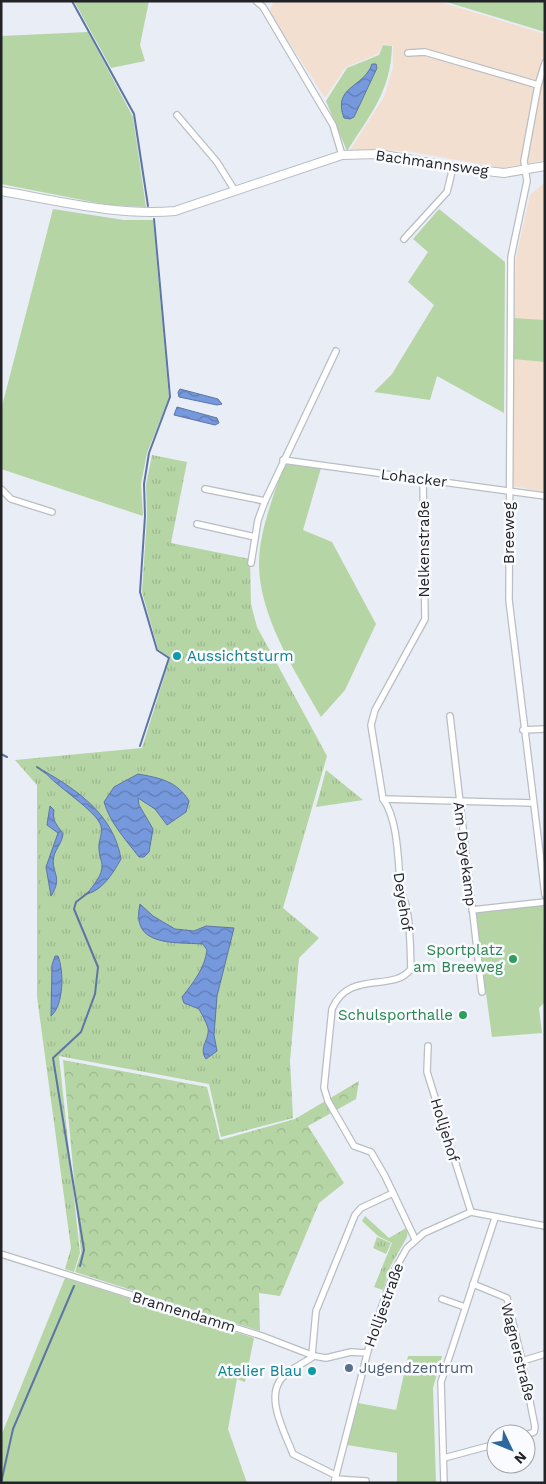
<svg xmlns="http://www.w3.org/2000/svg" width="546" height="1484" font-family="'Work Sans',sans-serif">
  <defs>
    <pattern id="forest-crowns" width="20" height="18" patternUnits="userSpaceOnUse" patternTransform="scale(1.25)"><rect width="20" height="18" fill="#b6d5a4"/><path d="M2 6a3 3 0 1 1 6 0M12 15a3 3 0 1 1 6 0" fill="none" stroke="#9cb78d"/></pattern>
    <pattern id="park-tufts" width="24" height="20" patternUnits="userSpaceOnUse" patternTransform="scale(1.25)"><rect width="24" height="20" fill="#b6d5a4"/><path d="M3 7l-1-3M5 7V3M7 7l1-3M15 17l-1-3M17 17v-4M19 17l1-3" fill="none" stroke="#9cb78d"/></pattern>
    <pattern id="water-waves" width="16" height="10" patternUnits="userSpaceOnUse" patternTransform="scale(1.25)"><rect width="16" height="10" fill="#7698dd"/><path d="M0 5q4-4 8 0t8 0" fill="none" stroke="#607cb3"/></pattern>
  </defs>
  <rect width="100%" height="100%" fill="#e9edf5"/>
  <!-- commercial -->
  <g fill="#f3dfd0">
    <path d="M274 1H437L545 34V160L503 168 406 151 350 150 384 97 393 68V46L383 44 378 54 346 67 325 98 269 11Z"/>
    <path d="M545 182V492L513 486V373L516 258 530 195Z"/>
  </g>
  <!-- grass -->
  <g fill="#b6d5a4">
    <path d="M74 1H149L140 45 145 61 111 68Z"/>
    <path d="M443 1H545V32Z"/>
    <path d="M88 32 133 117 146 207 108 205 1 184V36Z"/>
    <path d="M383 45 392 46C391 91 370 115 347 151L326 101 347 68 379 55Z"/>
    <path d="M53 209 124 220H153L169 398 147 453 141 484 143 516 1 469V410Z"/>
    <path d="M439 209 505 262 504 413 437 376 430 400 374 392 392 374 434 305 408 282 428 252 413 239Z"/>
    <path d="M514 318 545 320V362L513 359Z"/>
    <path d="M285 462 321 468 303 530 332 542 376 624 345 690 321 717C296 673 258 615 259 562 260 528 274 495 285 462Z"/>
    <path d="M543 904 545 1002 539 1008 542 1033 492 1037 475 913Z"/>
    <path d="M65 1278 254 1338 245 1382 237 1379 228 1429 247 1483H1V1436Z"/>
    <path d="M408 1356H442L433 1388 436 1483H397V1453L347 1445 358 1403 396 1410Z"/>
  </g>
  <!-- forest -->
  <path fill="url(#forest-crowns)" d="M63 1060 207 1087 220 1140 295 1119 359 1081 356 1099 308 1126 344 1183 319 1203 280 1296 259 1293 260 1331 75 1272 81 1253Z"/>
  <!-- park -->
  <g fill="url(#park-tufts)">
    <path d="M152 455 187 462 171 543 250 559 251 604 257 627 327 756 283 908 319 938 299 958 290 1061 293 1118 221 1137 209 1084 59 1056 80 1253 74 1272 65 1269 71 1248 37 997V785L15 760 142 748 170 658 158 649 142 592 147 516 146 485Z"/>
    <path d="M326 770 363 800 316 807Z"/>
    <path d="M365 1216 389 1238 408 1227 407 1237 390 1267 383 1290 374 1287 392 1243 378 1236 362 1221Z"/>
    <path d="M377 1237 391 1243 386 1254 373 1248Z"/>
  </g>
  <!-- water -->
  <g fill="url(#water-waves)" stroke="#5d75a6">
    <path d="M372 64H376L377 68 354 117 350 119 344 118C332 86 364 88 372 64Z"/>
    <path d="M180 389 218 399 222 404 217 405 179 397 178 392Z"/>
    <path d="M177 407 217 418 219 423 215 425 174 415Z"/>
    <path d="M44 771C79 791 114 816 121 859 113 873 103 890 87 894 93 885 103 876 102 864 101 859 99 854 99 849 98 841 103 834 101 826 97 811 54 785 44 771Z"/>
    <path d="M138 774C160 778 177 781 189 801L186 812 167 825 155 809 138 798 139 805 153 829 149 852 144 857H139C126 840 110 823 104 802L114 787Z"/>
    <path d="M50 806 54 810C52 822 57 824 63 834 62 843 56 848 54 856 50 873 64 876 51 896L46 867 58 833 47 825Z"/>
    <path d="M140 904 153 916 175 929 194 931 206 926 234 928 217 996 214 1035 217 1051 206 1059C198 1048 210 1039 208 1028 206 1021 202 1015 199 1009L184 1003 182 997C193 983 205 968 207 950L203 944C174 942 130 947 140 904Z"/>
    <path d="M55 956H58C64 971 64 1005 51 1016L52 965Z"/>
  </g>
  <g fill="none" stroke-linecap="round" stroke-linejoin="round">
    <!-- stream -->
    <g stroke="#5d75a6" stroke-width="2">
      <path d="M72 1 134 114 148 206"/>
      <path d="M140 746 169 658 157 650 140 592 145 516 144 484 149 453 170 397 154 219"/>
      <path d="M1 754 7 757"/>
      <path d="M37 767 46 773"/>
      <path d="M80 1266 84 1250 53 1058 81 1032 95 994 98 967 74 909 76 902 89 892"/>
      <path d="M1 1483 13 1429 74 1286"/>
    </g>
    <defs>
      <g id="street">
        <path d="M256 1 263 7 327 115 333 125 342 155"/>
        <path d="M408 53 425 52 538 85"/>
        <path d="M545 63 538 85 524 161 527 181 511 257 509 600 545 895"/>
        <path d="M177 115 217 162 235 191"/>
        <path d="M404 239 447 192 453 167"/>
        <path d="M283 460 545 496"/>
        <path d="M1 489 11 499 52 512"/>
        <path d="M205 489 265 501"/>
        <path d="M197 524 255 537"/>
        <path d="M251 563 258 520 265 501 336 351"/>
        <path d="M450 716 482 992"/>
        <path d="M523 730 545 729"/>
        <path d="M383 799 532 803"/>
        <path d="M472 910 545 902"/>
        <path d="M428 1046 427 1072 471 1212"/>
        <path d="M415 1239 385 1176 371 1152 354 1146 328 1101 324 1088 332 1009C349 969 393 993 411 969 410 950 411 908 401 893 398 866 399 820 383 799L371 725 375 710 425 619 423 479"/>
        <path d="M1 1254 262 1336 314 1356 326 1358 351 1352 367 1353"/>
        <path d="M473 1284 507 1298 522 1361 535 1427 534 1432 526 1435"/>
        <path d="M442 1299 465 1307"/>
        <path d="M312 1355 316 1311 355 1215 361 1208 393 1193"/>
        <path d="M314 1356C304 1363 292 1368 284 1376 263 1395 285 1433 293 1454L335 1475"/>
        <path d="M522 1361 545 1354"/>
        <path d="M444 1458 496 1444"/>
        <path d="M335 1479 366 1481"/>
        <path d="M334 1483 372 1335 394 1271 407 1248 424 1233 471 1212 545 1226"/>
        <path d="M444 1483 441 1382 495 1218"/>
      </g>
      <path id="secondary" d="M1 191C59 201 117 216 175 211L342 155 378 154 453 167 504 173 545 166"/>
    </defs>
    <!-- street casing -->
    <use href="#street" stroke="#b9bdc4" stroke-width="8"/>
    <!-- secondary casing -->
    <use href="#secondary" stroke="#b9bdc4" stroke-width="10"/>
    <!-- street -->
    <use href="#street" stroke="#fff" stroke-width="5.5"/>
    <!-- secondary -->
    <use href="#secondary" stroke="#fff" stroke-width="8"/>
  </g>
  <!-- markers -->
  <g fill="#0f9aa8" stroke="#f9fbfe" stroke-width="2">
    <circle cx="177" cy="656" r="5"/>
    <circle cx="312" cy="1371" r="5"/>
  </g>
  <g fill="#2e9e5b" stroke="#f9fbfe" stroke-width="2">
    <circle cx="513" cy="959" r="5"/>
    <circle cx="463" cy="1015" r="5"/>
  </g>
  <circle fill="#5c6f8a" stroke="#f9fbfe" stroke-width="2" cx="349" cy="1368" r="5"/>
  <g text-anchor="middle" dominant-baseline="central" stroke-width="5" stroke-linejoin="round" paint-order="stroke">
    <!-- street labels -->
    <g font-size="15" fill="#222326" stroke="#f9fbfe">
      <text transform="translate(432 163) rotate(8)">Bachmannsweg</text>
      <text transform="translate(414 478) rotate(7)">Lohacker</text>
      <text transform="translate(509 533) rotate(-90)">Breeweg</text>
      <text transform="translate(424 549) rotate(-90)">Nelkenstraße</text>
      <text transform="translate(465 854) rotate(83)">Am Deyekamp</text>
      <text transform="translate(403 902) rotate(81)">Deyehof</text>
      <text transform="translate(445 1130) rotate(73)">Holljehof</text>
      <text transform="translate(384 1305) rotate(-70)">Holljestraße</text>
      <text transform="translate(184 1312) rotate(17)">Brannendamm</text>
      <text transform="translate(518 1352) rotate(76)">Wagnerstraße</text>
    </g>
    <!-- culture labels -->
    <g font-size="15" fill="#0d838f" stroke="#f9fbfe" text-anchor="start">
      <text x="187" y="656">Aussichtsturm</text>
      <text x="302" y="1371" text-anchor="end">Atelier Blau</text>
    </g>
    <!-- leisure labels -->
    <g font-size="15" fill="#27864d" stroke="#f9fbfe" text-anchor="end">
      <text x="503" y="950">Sportplatz<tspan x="503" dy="17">am Breeweg</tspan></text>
      <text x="453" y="1015">Schulsporthalle</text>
    </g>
    <!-- service labels -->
    <g font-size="15" fill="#4e5e75" stroke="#f9fbfe" text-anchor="start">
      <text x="359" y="1368">Jugendzentrum</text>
    </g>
  </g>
  <!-- border -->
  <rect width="546" height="1484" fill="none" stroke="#222326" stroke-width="5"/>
  <!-- north arrow -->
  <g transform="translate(511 1449) rotate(133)"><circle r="24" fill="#f9fbfe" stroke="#a3a5a8"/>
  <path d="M0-4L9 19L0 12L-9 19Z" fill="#2c679e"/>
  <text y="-8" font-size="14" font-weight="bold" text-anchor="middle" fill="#222326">N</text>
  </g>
</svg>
